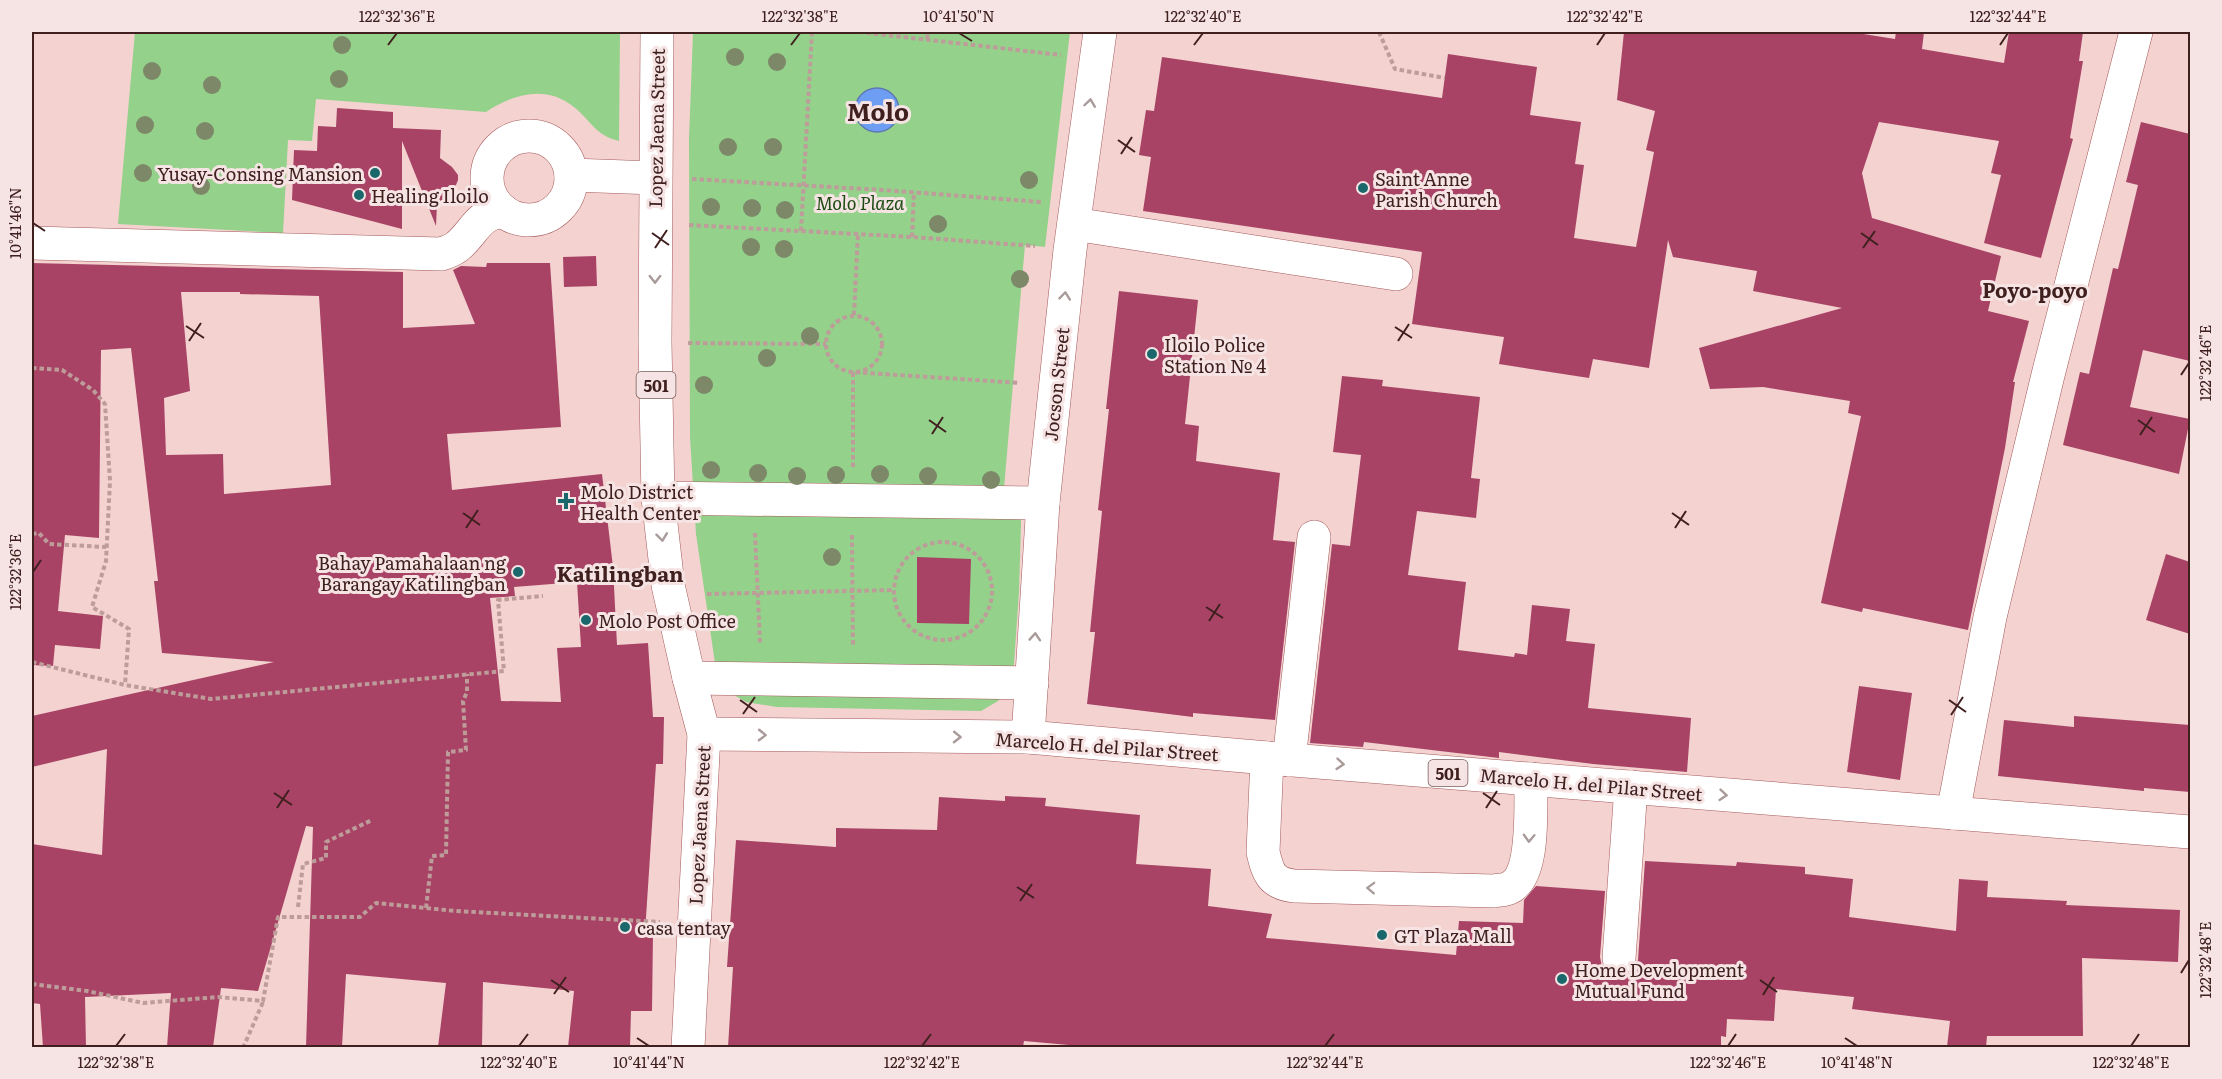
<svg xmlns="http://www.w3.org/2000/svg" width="2222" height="1079" font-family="Literata,serif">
  <rect width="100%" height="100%" fill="#f4d2d0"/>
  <!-- green -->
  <g fill="#94d18a">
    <path d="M135 32H620L619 141C595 135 592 122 574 107 546 84 513 94 486 112L316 99 312 141 288 140 283 233 118 224Z"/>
    <path d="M693 32H1070L1045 247 1025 245 1004 488 1022 489 1019 592 1013 678 1007 692 998 701 981 711 777 707 746 702 734 695 716 670 696 534 690 437 689 139Z"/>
  </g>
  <!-- water -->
  <circle fill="#6d9ef3" stroke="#5f78b3" stroke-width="1.5" cx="877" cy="110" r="22"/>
  <!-- building -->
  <g fill="#a84366" fill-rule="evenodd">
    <path d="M1624 32H1851L1895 39 1896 32H1924L1922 49 2004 63 2009 32H2083L2079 61H2083L2070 138 2073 139 2041 258 1984 243 2001 175 1991 173 1999 141 1879 122 1862 173 1872 218 2001 256 1988 311 2029 321 2013 382H2015L2005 448 1968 630 1863 608 1862 612 1821 603 1861 416 1848 413 1850 401 1763 387 1710 389 1699 348 1842 308 1753 291 1757 271 1673 257 1668 240 1649 368 1593 359 1589 378 1499 364 1504 337 1412 324 1422 252 1143 211 1151 157 1139 155 1146 110 1154 111 1162 57 1442 98 1448 54 1537 67 1530 115 1581 122 1575 164 1584 165 1574 238 1636 247 1654 152 1646 150 1655 111 1617 100Z"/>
    <path d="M337 108 393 112V128L441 130 440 158 452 167 458 175V180L454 190 437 204 436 226 402 141V229L292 200 294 150 317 151 318 126 336 127Z"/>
    <path d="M2141 122 2190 134V361L2143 350 2130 407 2190 419 2179 474 2063 445 2080 372 2089 374 2113 268 2118 269 2138 185 2126 182Z"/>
    <path d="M596 256 597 286 564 287 563 257Z"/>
    <path d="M32 263 403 272V328L475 324 453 270 461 266 486 267 487 263H550L561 427 447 434 452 490 602 474 613 567 617 645 648 643 653 717H664L663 764H656L645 933H653L652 1011H631L630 1047H568L574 991 483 982 482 1047H438L446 983 346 974 342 1047H306L313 827 306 826 258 991 221 988 213 1047H167L171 993 85 997 86 1047H43L40 1004 32 1003V844L102 855 107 749 32 767V716L274 662 162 653 154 581H158L131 348 101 350 99 538 65 535 58 611 103 616 100 649 55 645 53 666 32 665ZM181 292H240V294L319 296 331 485 224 494 223 454 166 455 164 398 190 391ZM577 582 581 647 557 648 561 702 501 701 490 598 515 596 514 587Z"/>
    <path d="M1119 291 1198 300 1185 424 1199 426 1196 461 1280 473 1273 540 1295 542 1275 720 1193 713V717L1087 704 1095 632H1090L1102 511 1098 510 1109 409H1106Z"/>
    <path d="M1342 376 1383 380 1382 386 1480 397 1471 478 1480 479 1476 518 1417 511 1408 575 1466 582 1458 650 1514 657 1515 653 1527 655 1532 605 1570 609 1566 641 1595 644 1588 708 1691 718 1687 772 1593 764 1499 752V758L1364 742 1363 747 1310 743 1332 544 1350 546 1361 455 1333 452Z"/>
    <path d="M2166 554 2190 562V634L2146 620Z"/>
    <path d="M917 557 971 559 969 624 917 623Z"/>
    <path d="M1859 686 1912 693 1900 780 1847 772Z"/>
    <path d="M2074 716 2190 725V792L2144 788V791L1998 776 2004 720 2074 727Z"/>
    <path d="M1005 796 1046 798 1045 806 1140 815 1136 864 1211 869 1208 906 1272 914 1266 938 1456 955 1459 921 1523 923 1524 900 1536 886 1605 891 1600 957 1602 967 1608 973 1618 977 1628 975 1634 969 1638 960 1645 861 1736 866 1737 862 1805 867V874L1853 879 1849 917 1956 931 1959 879 1988 881 1987 897 2067 901 2066 905 2180 910 2178 962 2082 958 2083 1036H1987L1986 1047H1947L1950 1021 1852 1009 1854 997 1776 989 1774 1021 1727 1019 1726 1037 1721 1036V1047H1091L1024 1041 1023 1047H728L733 967H727L736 840 836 847V828L937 830 939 797 1005 801Z"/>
  </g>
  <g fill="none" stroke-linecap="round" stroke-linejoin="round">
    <defs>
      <g id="minor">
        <circle cx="529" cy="178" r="42"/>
        <path d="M571 175 655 178"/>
        <path d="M1074 224 1396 274"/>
        <path d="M32 243 441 254C447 252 454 250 459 245 476 230 477 215 503 211"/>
        <path d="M658 498 1043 503"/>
        <path d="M689 678 1032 683"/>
        <path d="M1028 737 1043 503 1070 250 1100 32"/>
        <path d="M1267 758 1263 852C1268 873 1271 883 1294 886L1494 891C1499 890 1505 890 1509 888 1536 876 1530 805 1531 779"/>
        <path d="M1289 760 1314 537"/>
        <path d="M1953 813 1990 617 2048 375 2136 32"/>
        <path d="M1619 958 1631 787"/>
      </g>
      <g id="major">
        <path d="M657 32 655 342 658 498 668 585 689 678 704 734 688 1048"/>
        <path d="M704 734 1028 737 1267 758 2190 832"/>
      </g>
    </defs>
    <!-- minor casing -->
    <use href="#minor" stroke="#a45a5a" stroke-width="34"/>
    <!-- major casing -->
    <use href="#major" stroke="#a45a5a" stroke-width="34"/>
    <!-- path -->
    <g stroke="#bd9c9a" stroke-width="4" stroke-dasharray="4.5 3" stroke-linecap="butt">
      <path d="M859 32 1061 55"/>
      <path d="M1379 32 1395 69 1445 78"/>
      <path d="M927 39 928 32"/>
      <path d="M692 179 883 190 1041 202"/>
      <path d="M689 225 912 237 1035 246"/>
      <path d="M801 231 812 32"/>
      <path d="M912 237 914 192"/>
      <path d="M854 315 858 234"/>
      <circle cx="854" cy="344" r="28"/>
      <path d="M688 343 826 344"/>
      <path d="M32 368 62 370 93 390 105 404 110 481 106 561 92 607 129 629 125 685"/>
      <path d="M853 467V372L1020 383"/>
      <path d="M755 533 760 643"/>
      <path d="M32 534 39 533 49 544 106 547"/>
      <path d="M852 535 853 647"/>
      <circle cx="943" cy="591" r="49"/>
      <path d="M707 594 894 590"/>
      <path d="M32 662 125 685 211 699 504 671 498 600 543 596"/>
      <path d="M298 907 303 864 326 858V842L372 820"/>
      <path d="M426 908 432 856 446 855 448 752 466 750 463 701 467 692V674"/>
      <path d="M32 984 87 991 143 1003 218 997 263 1001 278 917H360L376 903 455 911 660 922"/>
      <path d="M243 1048 263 1002"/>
    </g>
    <!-- minor -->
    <use href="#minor" stroke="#fff" stroke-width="33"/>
    <!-- major -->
    <use href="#major" stroke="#fff" stroke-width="33"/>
  </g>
  <!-- trees -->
  <g fill="#7d8868">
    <circle cx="342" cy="45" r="9"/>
    <circle cx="735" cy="57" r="9"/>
    <circle cx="777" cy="62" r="9"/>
    <circle cx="152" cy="71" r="9"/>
    <circle cx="339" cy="79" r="9"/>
    <circle cx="212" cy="85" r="9"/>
    <circle cx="145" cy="125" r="9"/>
    <circle cx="205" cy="131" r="9"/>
    <circle cx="728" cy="147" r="9"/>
    <circle cx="773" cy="147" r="9"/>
    <circle cx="143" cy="173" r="9"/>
    <circle cx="1029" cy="180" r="9"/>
    <circle cx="201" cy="186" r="9"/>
    <circle cx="711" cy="207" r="9"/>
    <circle cx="752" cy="208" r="9"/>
    <circle cx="785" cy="210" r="9"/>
    <circle cx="938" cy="224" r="9"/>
    <circle cx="751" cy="247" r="9"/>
    <circle cx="784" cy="249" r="9"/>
    <circle cx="1020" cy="279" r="9"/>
    <circle cx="810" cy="336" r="9"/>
    <circle cx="767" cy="358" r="9"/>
    <circle cx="704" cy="385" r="9"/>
    <circle cx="711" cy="470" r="9"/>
    <circle cx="758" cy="473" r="9"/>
    <circle cx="880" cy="474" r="9"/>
    <circle cx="836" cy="475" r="9"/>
    <circle cx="797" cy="476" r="9"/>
    <circle cx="928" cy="476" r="9"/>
    <circle cx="991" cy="480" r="9"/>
    <circle cx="832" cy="557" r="9"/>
  </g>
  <!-- one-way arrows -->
  <defs><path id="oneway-chevron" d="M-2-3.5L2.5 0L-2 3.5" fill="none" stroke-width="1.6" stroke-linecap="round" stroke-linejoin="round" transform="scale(1.5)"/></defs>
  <g stroke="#a99b9a">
    <use href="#oneway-chevron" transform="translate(1090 103) rotate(-82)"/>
    <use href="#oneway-chevron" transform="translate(655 279) rotate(90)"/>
    <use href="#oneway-chevron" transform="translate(1065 296) rotate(-84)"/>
    <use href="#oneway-chevron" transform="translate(662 537) rotate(83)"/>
    <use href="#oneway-chevron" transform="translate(1035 637) rotate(-86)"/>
    <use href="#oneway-chevron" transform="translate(762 735) rotate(1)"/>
    <use href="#oneway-chevron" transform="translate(957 737) rotate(1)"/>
    <use href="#oneway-chevron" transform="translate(1340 764) rotate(5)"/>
    <use href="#oneway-chevron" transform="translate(1723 795) rotate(5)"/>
    <use href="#oneway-chevron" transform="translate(1529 838) rotate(92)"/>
    <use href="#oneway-chevron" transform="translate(1371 888) rotate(-178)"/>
  </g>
  <!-- ticks -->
  <path fill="none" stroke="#3f201f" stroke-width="2" d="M959 33 972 41M388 45 397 33M791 45 800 33M1194 45 1203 33M1597 45 1605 33M2000 45 2008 33M1118 140 1135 152M1121 154 1132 137M33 223 45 231M652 233 669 245M1861 233 1878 245M655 248 667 230M1863 248 1875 231M186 326 204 338M1395 327 1412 338M189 341 201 323M1398 341 1409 324M2181 375 2189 363M929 420 946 432M2138 420 2155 432M932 434 943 417M2140 435 2152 417M463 513 480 525M1672 513 1689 525M466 528 478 510M1675 528 1686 511M33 572 41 560M1206 607 1223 618M1209 621 1220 604M740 700 757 712M1949 700 1966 712M743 714 755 697M1951 715 1963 697M274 793 292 805M1483 793 1500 805M277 808 289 790M1486 808 1497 791M1017 887 1034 898M1020 901 1032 884M2181 973 2189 960M551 980 569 992M1760 980 1777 992M554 994 566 977M1763 995 1774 977M637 1038 649 1046M1845 1038 1857 1046M116 1046 125 1034M519 1046 528 1034M922 1046 931 1034M1325 1046 1334 1034M1728 1046 1736 1034M2131 1046 2139 1034"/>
  <!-- markers -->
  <g fill="#1a686c" stroke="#f5e4e3" stroke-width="2">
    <circle cx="375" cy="173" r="6"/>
    <circle cx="1363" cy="188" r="6"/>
    <circle cx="359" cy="195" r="6"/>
    <circle cx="1152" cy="354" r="6"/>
    <path d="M563 492h6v6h6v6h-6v6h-6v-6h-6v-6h6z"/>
    <circle cx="518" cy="572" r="6"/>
    <circle cx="586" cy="620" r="6"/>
    <circle cx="625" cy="927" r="6"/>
    <circle cx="1382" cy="935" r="6"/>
    <circle cx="1562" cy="979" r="6"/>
  </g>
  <g text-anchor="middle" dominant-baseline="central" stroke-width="6" stroke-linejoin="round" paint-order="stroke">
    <!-- shield labels -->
    <g fill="#f5e4e3" stroke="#765b5a" stroke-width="1.5">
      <rect x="636.5" y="372" width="39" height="26" rx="4.5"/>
      <rect x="1428.5" y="760" width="39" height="26" rx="4.5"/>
    </g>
    <g font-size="16" font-weight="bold" fill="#3f201f">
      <text x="656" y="385">501</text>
      <text x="1448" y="773">501</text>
    </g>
    <!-- street labels -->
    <g font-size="18" fill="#3f201f" stroke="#f5e4e3">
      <text transform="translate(656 128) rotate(-89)">Lopez Jaena Street</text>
      <text transform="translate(1056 384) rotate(-84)">Jocson Street</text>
      <text transform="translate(1107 746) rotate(4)">Marcelo H. del Pilar Street</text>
      <text transform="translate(1591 784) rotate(5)">Marcelo H. del Pilar Street</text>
      <text transform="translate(699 825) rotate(-87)">Lopez Jaena Street</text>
    </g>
    <!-- poi labels -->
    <g font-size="18" fill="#3f201f" stroke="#f5e4e3" text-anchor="start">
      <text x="363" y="173" text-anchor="end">Yusay-Consing Mansion</text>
      <text x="1375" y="178">Saint Anne<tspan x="1375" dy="21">Parish Church</tspan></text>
      <text x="371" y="195">Healing Iloilo</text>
      <text x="1164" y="344">Iloilo Police<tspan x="1164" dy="21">Station № 4</tspan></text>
      <text x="580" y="491">Molo District<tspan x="580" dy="21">Health Center</tspan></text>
      <text x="506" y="562" text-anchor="end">Bahay Pamahalaan ng<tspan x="506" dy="21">Barangay Katilingban</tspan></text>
      <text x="598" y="620">Molo Post Office</text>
      <text x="637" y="927">casa tentay</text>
      <text x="1394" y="935">GT Plaza Mall</text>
      <text x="1574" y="969">Home Development<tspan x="1574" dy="21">Mutual Fund</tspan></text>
    </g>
    <!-- park labels -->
    <g font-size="18" font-style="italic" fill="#1b4b13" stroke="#f5e4e3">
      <text x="860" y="202">Molo Plaza</text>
    </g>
    <!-- neighbourhood labels -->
    <g font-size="20" font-weight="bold" fill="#3f201f" stroke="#f5e4e3">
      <text x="2035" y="289">Poyo-poyo</text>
    </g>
    <!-- quarter labels -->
    <g font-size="21" font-weight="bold" fill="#3f201f" stroke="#f5e4e3">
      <text x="620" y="572">Katilingban</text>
    </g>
    <!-- district labels -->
    <g font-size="24" font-weight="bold" fill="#3f201f" stroke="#f5e4e3">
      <text x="878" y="110">Molo</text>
    </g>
  </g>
  <!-- border -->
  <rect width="2222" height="1079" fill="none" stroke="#f5e4e3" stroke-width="66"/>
  <rect x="33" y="33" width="2156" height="1013" fill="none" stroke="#3f201f" stroke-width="2"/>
  <g font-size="15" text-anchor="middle" fill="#3f201f">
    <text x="397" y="22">122°32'36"E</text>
    <text x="800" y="22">122°32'38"E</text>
    <text x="959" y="22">10°41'50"N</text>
    <text x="1203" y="22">122°32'40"E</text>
    <text x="1605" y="22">122°32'42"E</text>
    <text x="2008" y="22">122°32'44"E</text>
    <text transform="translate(16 223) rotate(-90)" y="5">10°41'46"N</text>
    <text transform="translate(2206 363) rotate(-90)" y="5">122°32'46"E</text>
    <text transform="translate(16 572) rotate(-90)" y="5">122°32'36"E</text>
    <text transform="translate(2206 960) rotate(-90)" y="5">122°32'48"E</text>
    <text x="116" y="1068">122°32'38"E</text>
    <text x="519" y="1068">122°32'40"E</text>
    <text x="649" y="1068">10°41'44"N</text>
    <text x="922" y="1068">122°32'42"E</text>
    <text x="1325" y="1068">122°32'44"E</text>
    <text x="1728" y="1068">122°32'46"E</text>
    <text x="1857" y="1068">10°41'48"N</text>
    <text x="2131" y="1068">122°32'48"E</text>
  </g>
</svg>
